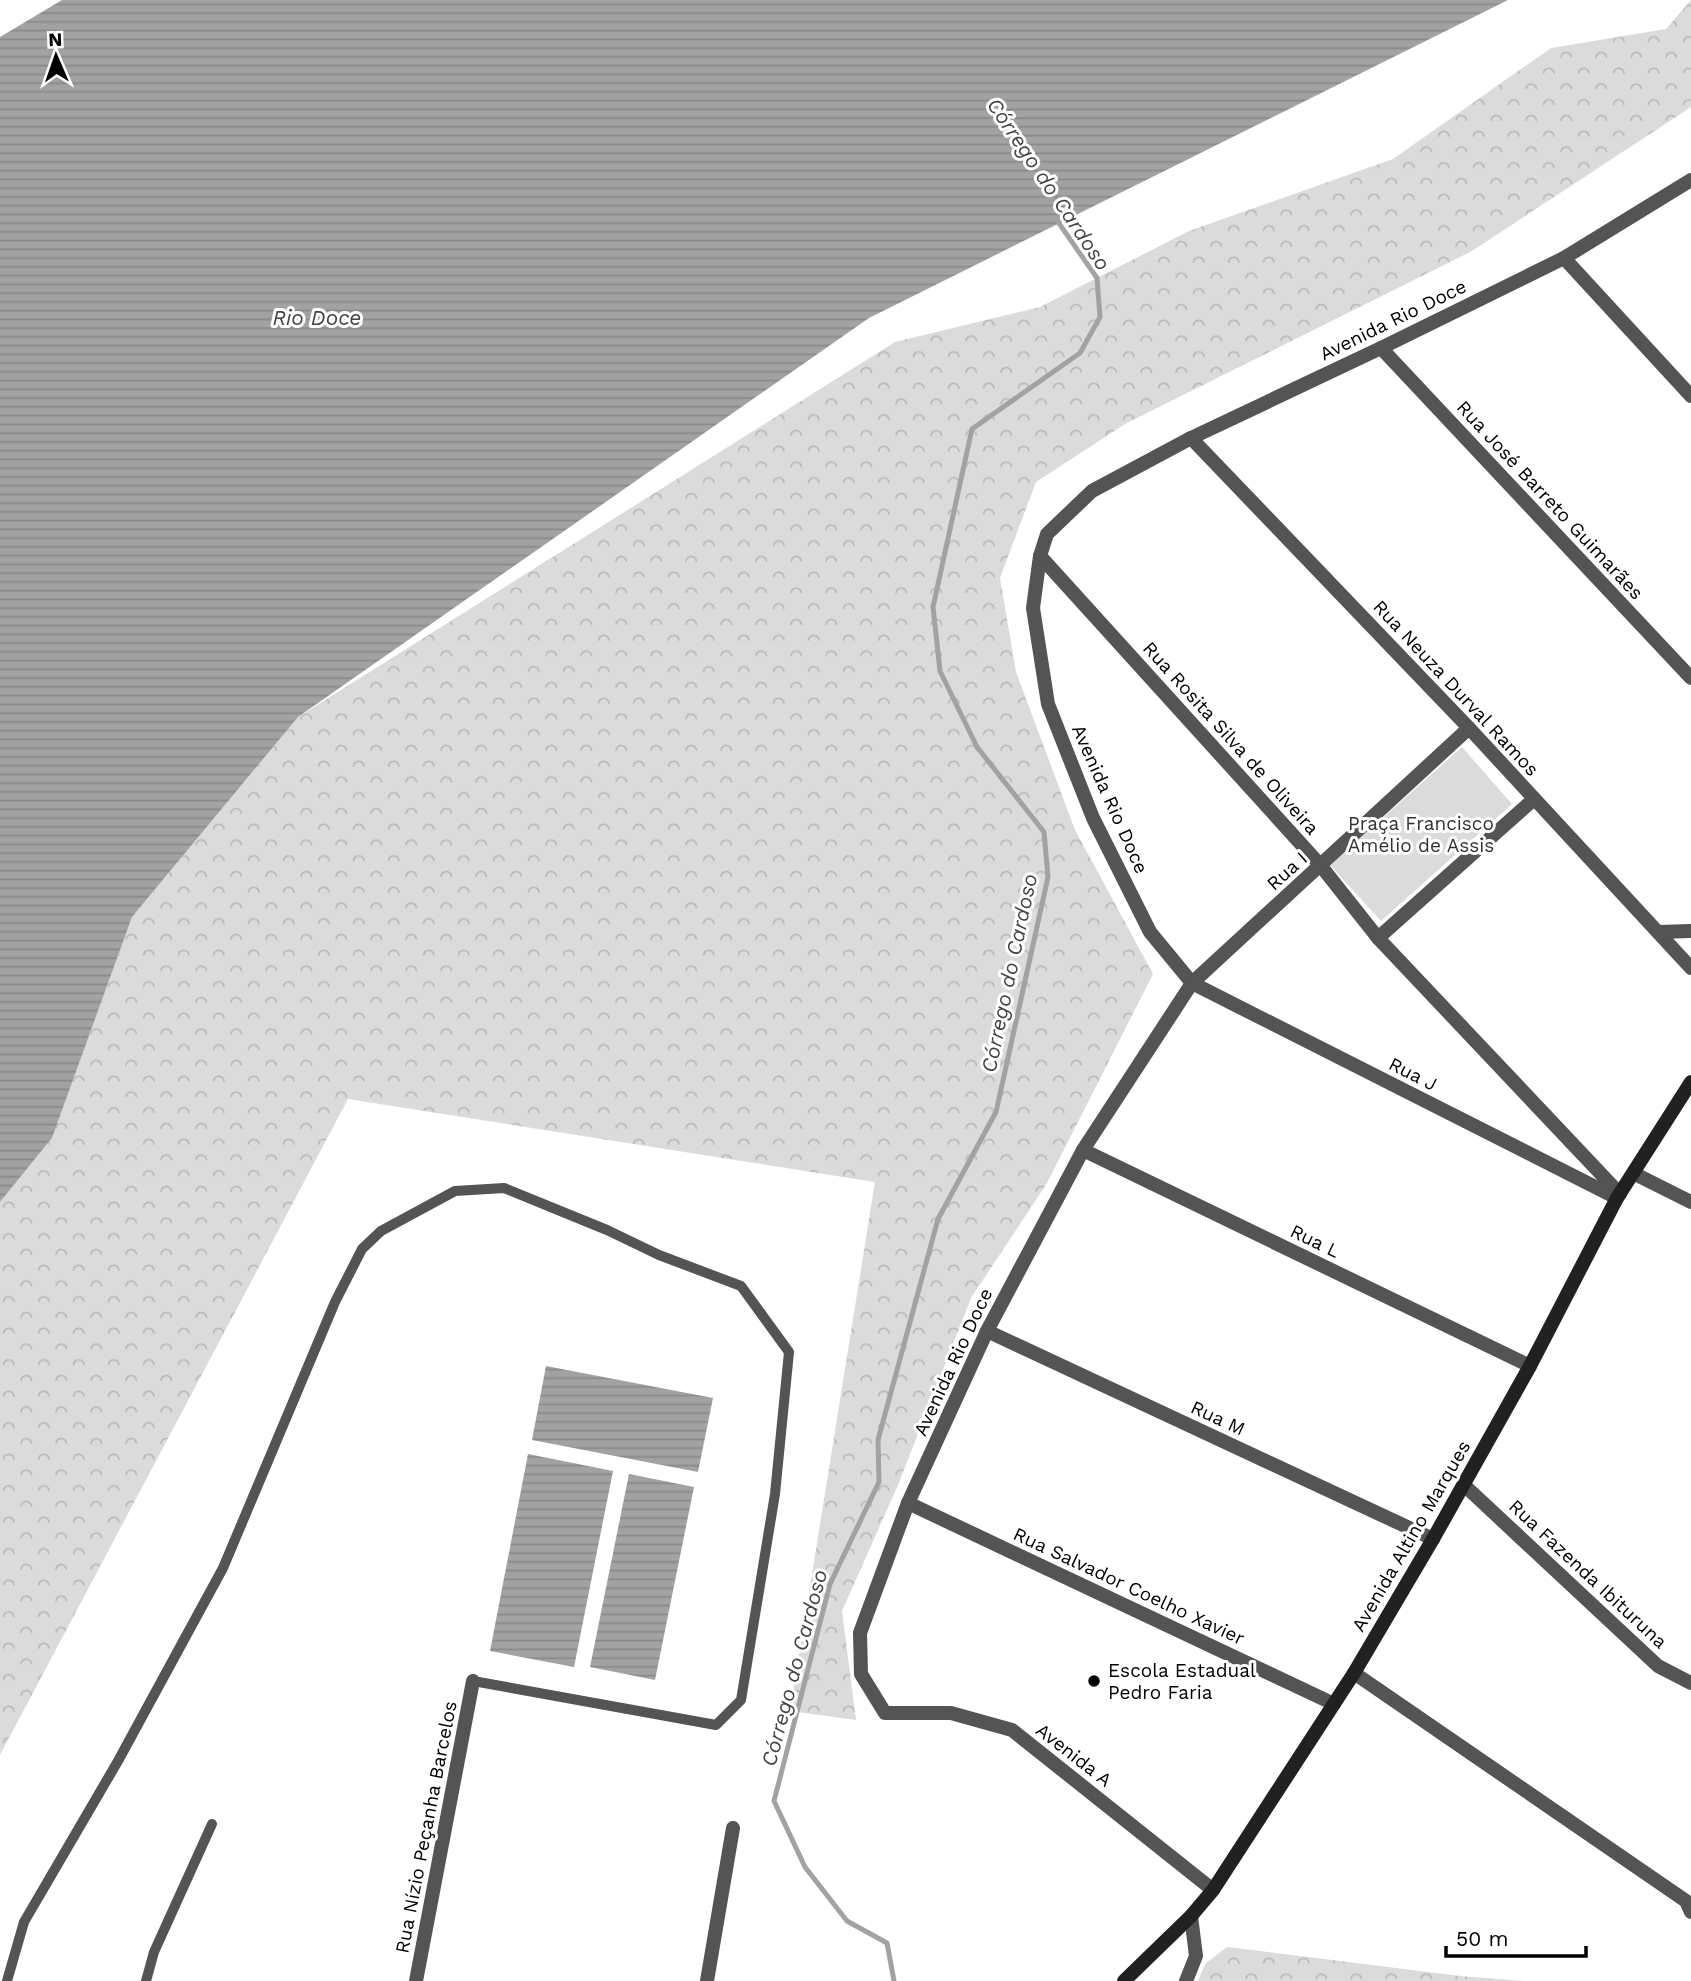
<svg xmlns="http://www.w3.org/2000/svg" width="1691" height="1981" font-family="'Work Sans',sans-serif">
  <defs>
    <pattern id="forest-crowns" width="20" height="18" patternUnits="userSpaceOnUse" patternTransform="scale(1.75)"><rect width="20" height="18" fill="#dbdbdb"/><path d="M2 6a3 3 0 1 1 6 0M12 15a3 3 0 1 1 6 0" fill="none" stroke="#bababa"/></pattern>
    <pattern id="water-rules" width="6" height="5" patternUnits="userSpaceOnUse" patternTransform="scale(1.75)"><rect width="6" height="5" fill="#a2a2a2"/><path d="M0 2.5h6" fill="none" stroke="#8a8a8a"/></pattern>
  </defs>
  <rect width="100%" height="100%" fill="#fff"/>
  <!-- forest -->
  <g fill="url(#forest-crowns)">
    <path d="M1691 0V107L1472 251 1125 424 1036 482 1000 578 1016 672 1075 830 1153 974 1047 1183 971 1298 898 1485 842 1611 856 1720 790 1711 875 1182 348 1099 0 1755V1202L52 1138 132 917 298 717 895 342 1040 307 1189 231 1393 159 1551 48 1666 29Z"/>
    <path d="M1227 1947 1460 1976 1524 1981H1198L1205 1964Z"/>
  </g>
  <!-- green -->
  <path fill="#dbdbdb" d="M1462 747 1512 804 1381 921 1330 865Z"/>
  <!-- water -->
  <g fill="url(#water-rules)">
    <path d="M62 0H1508L869 318 298 717 132 917 52 1138 0 1202V37Z"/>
    <path d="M546 1366 713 1398 698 1472 532 1440Z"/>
    <path d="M528 1454 613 1471 574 1667 490 1651Z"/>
    <path d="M629 1474 694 1487 655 1680 590 1667Z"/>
  </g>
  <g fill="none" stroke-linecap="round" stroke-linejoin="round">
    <!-- stream -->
    <path stroke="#a2a2a2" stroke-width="5" d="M894 1981 887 1943 847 1921 805 1867 774 1801 830 1584 879 1482 878 1440 938 1219 996 1112 1048 877 1044 832 977 747 940 671 933 607 972 429 1080 353 1100 317 1097 278 1056 219"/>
    <!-- service -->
    <g stroke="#545454" stroke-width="10">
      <path d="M7 1981 24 1922 118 1761 223 1568 335 1302 362 1249 381 1231 455 1191 504 1188 607 1230 659 1255 741 1286 789 1352 775 1494 741 1700 716 1725 473 1681"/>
      <path d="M146 1981 154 1952 212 1824"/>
    </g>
    <!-- minor -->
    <g stroke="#545454" stroke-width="14">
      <path d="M1564 258 1691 396"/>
      <path d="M1381 348 1691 678"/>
      <path d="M1191 438 1469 728 1691 968"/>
      <path d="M1040 556 1321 866 1378 938 1620 1194"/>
      <path d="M1658 932 1691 931"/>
      <path d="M1378 938 1534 799"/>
      <path d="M1083 1150 1530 1366"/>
      <path d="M1635 1174 1691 1202"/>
      <path d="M1617 1198 1192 983 1150 932 1093 818 1048 704 1033 608 1040 556 1047 534 1092 491 1191 438 1381 348 1564 258 1691 180"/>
      <path d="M987 1331 1433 1539"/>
      <path d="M1464 1485 1658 1666 1691 1683"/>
      <path d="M908 1503 1334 1704"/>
      <path d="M1354 1673 1686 1901 1691 1912"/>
      <path d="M1213 1890 1012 1730 951 1713H885L861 1674 860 1633 908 1503 987 1331 1083 1150 1192 983 1469 728"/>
      <path d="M416 1981 473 1681"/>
      <path d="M707 1981 733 1828"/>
      <path d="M1186 1981 1196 1956 1191 1916"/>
    </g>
    <!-- secondary -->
    <path stroke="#212121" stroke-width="14" d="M1124 1981 1191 1916 1213 1890 1354 1673 1433 1539 1530 1366 1617 1198 1691 1082"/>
  </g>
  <!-- markers -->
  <circle fill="#000" stroke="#fff" stroke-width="2.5" cx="1094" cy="1681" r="7"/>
  <g text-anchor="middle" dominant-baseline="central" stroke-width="6" stroke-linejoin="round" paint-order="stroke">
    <!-- street labels -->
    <g font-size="19" fill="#000" stroke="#fff">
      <text transform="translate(1393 320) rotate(-26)">Avenida Rio Doce</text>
      <text transform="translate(1550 500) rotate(47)">Rua José Barreto Guimarães</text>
      <text transform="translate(1456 688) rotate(47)">Rua Neuza Durval Ramos</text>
      <text transform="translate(1231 738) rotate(48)">Rua Rosita Silva de Oliveira</text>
      <text transform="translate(1110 799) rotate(66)">Avenida Rio Doce</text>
      <text transform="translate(1287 871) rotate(-42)">Rua I</text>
      <text transform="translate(1413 1074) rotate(27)">Rua J</text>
      <text transform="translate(1315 1241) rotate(26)">Rua L</text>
      <text transform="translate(953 1362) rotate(-65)">Avenida Rio Doce</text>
      <text transform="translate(1218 1418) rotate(25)">Rua M</text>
      <text transform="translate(1411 1536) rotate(-60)">Avenida Altino Marques</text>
      <text transform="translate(1588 1574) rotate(43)">Rua Fazenda Ibituruna</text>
      <text transform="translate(1129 1586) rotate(25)">Rua Salvador Coelho Xavier</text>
      <text transform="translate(1074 1755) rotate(38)">Avenida A</text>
      <text transform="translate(426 1827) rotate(-79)">Rua Nízio Peçanha Barcelos</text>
    </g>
    <!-- park labels -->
    <g font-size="19" fill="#323232" stroke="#fff">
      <text x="1421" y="823">Praça Francisco<tspan x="1421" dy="22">Amélio de Assis</tspan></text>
    </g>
    <!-- poi labels -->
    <g font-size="19" fill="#000" stroke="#fff" text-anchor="start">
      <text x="1108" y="1670">Escola Estadual<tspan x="1108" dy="22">Pedro Faria</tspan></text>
    </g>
    <!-- water labels -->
    <g font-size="21" font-style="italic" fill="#434343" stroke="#fff">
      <text transform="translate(1049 184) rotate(56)">Córrego do Cardoso</text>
      <text x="317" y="317">Rio Doce</text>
      <text transform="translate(1009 973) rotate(-78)">Córrego do Cardoso</text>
      <text transform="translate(794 1668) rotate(-75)">Córrego do Cardoso</text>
    </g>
  </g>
  <!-- north arrow -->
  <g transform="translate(56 56) rotate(358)" stroke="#ffffff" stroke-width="5" paint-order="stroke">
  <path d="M0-5L12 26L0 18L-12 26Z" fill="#000000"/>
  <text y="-10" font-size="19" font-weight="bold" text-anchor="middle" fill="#000000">N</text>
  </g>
  <!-- scale -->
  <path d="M1446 1946v10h140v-10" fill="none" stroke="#000000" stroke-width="3.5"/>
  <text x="1456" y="1946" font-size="21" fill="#000000" stroke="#ffffff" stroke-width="5" paint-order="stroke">50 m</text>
</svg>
